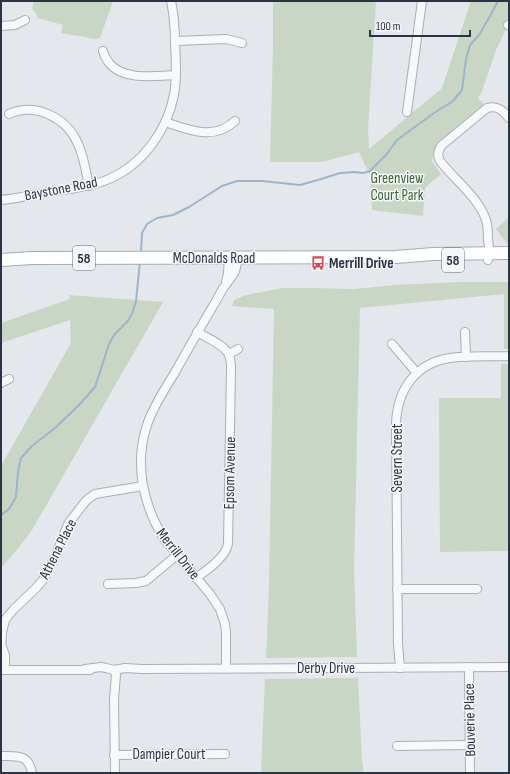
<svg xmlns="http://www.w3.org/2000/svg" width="510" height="774" font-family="'Sofia Sans Condensed',sans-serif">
  <rect width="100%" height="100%" fill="#e4e7ec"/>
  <!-- green -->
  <g fill="#c9d6c5">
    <path d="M34 1H113L100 38 95 39 61 33 63 25 38 18 36 13 32 9Z"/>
    <path d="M273 1H376L368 129 369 149 442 88 471 1H509V23L496 50 481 94 478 98 484 104 436 144 432 161 441 174 425 188 423 216 372 210 370 176 359 152 322 162H270L273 44Z"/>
    <path d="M509 217V244L508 245 496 229Z"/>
    <path d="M461 282H509V349H504V294L360 308 354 570 357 657 266 658 269 587 274 309 232 306 234 300 246 295 283 288H314L353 289 394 285Z"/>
    <path d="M69 295 163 302 32 530 20 546 1 568V466L71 343 70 320 1 343V323L70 299Z"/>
    <path d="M501 364H509V551L440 552 439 398H501Z"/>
    <path d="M358 678 362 760 364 773H261L265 679Z"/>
  </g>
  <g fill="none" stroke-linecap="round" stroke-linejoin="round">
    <!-- stream -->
    <g stroke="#9fb4cc" stroke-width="2">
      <path d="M141 253 142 233 147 224 157 218 173 215 189 207 222 186 237 181H262L300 185 318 180 340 173 355 172 363 173 370 171 386 155 397 140 434 113 453 101 462 90 466 59 470 45 479 35 489 18 498 1"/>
      <path d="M1 515 9 509 16 497 18 472 21 458 32 446 55 428 79 405 95 387 109 344 114 335 127 322 132 314 136 301 140 261"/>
    </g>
    <defs>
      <g id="street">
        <path d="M508 25 509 26"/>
        <path d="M1 26 15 25 25 20"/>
        <path d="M175 41 226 39 242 43"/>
        <path d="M103 51C104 55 106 59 109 63 124 81 155 76 176 75"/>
        <path d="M407 112 422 1"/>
        <path d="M9 114C36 102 67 118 78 144 84 157 86 172 89 186"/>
        <path d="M165 122C189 130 214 141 235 121"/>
        <path d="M1 200C19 198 37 194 55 191 73 189 92 186 109 179 142 165 167 131 174 95 177 78 176 61 175 43 175 29 174 15 171 1"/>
        <path d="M488 260C490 253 489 246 488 239 488 232 488 226 486 220 479 198 454 179 440 161 437 156 438 151 441 146L487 108C498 105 503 111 509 118"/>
        <path d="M226 282 228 273 229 258"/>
        <path d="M465 332 466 357"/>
        <path d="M392 344 417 373"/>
        <path d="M229 354 238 349"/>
        <path d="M1 383 9 379"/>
        <path d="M196 578C207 570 226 557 228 544L231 369C231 364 231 360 229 355 225 345 207 338 197 332"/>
        <path d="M108 584 136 583 146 581 177 555"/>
        <path d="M397 589H477"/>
        <path d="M2 647 5 655V670"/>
        <path d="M1 651 2 632 5 620 8 616 14 609 36 588 43 580 56 555 68 524 85 502 88 499 95 494 143 486"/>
        <path d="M469 667 470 773"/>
        <path d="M226 668V632L225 624 220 609 210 594 165 540C143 506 134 464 147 425 153 407 164 390 174 374 187 351 200 328 213 306 217 300 220 293 224 287 232 276 237 273 237 258"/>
        <path d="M400 668 398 644 396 424C397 391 415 363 450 358 468 355 490 357 509 356"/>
        <path d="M85 669 101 667 106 668 114 670 125 668 142 669 509 667"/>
        <path d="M1 670H90"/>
        <path d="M114 670 116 675 114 699 115 773"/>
        <path d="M397 746 470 745"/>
        <path d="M114 755 225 754"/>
        <path d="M1 756C16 756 29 754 32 773"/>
      </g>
      <path id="primary" d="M1 260 32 258 396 257 433 254 509 253"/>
    </defs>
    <!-- street casing -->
    <use href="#street" stroke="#a9aeb7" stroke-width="10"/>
    <!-- primary casing -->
    <use href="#primary" stroke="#a3abb8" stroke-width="14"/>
    <!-- street -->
    <use href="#street" stroke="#f7f8fa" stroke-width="8"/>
    <!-- primary -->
    <use href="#primary" stroke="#fff" stroke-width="12"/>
  </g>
  <!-- icons -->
  <defs>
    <symbol id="bus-bare" viewBox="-9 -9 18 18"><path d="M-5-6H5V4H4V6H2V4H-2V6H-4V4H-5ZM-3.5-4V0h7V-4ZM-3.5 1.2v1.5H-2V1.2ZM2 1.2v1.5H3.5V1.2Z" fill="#d1495b" stroke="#f4f6f9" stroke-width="2.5" paint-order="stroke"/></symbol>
  </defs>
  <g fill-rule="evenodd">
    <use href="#bus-bare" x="308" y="253" width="20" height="20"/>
  </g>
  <g text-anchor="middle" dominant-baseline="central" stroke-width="3" stroke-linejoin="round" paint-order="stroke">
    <!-- shield labels -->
    <g fill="#f4f6f9" stroke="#676e7b" stroke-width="1">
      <rect x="73" y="246" width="22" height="24" rx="3"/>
      <rect x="442" y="248" width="22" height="24" rx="3"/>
    </g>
    <g font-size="14" font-weight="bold" fill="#2b3445">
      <text x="84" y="258">58</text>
      <text x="453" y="260">58</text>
    </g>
    <!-- park labels -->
    <g font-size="15" fill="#3f6138" stroke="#f4f6f9">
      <text x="397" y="178">Greenview<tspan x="397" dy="17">Court Park</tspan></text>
    </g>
    <!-- street labels -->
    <g font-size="15" fill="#2b3445" stroke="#f4f6f9">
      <text transform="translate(61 189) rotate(-11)">Baystone Road</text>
      <text x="214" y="258">McDonalds Road</text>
      <text transform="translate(397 458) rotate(-90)">Severn Street</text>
      <text transform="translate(230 473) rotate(-89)">Epsom Avenue</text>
      <text transform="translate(58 549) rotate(-63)">Athena Place</text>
      <text transform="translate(178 554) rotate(52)">Merrill Drive</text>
      <text x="326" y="668">Derby Drive</text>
      <text transform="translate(470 720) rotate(-91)">Bouverie Place</text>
      <text x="169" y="754">Dampier Court</text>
    </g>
    <!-- poi labels -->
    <g font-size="15" font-weight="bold" fill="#2b3445" stroke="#f4f6f9" text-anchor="start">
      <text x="329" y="263">Merrill Drive</text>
    </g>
  </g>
  <!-- border -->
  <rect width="510" height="774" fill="none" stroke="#2b3445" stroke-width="4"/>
  <!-- scale -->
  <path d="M370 30v6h100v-6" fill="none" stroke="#2b3445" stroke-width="2"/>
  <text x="376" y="30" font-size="12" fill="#2b3445" stroke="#f4f6f9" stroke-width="3" paint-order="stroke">100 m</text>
</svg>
